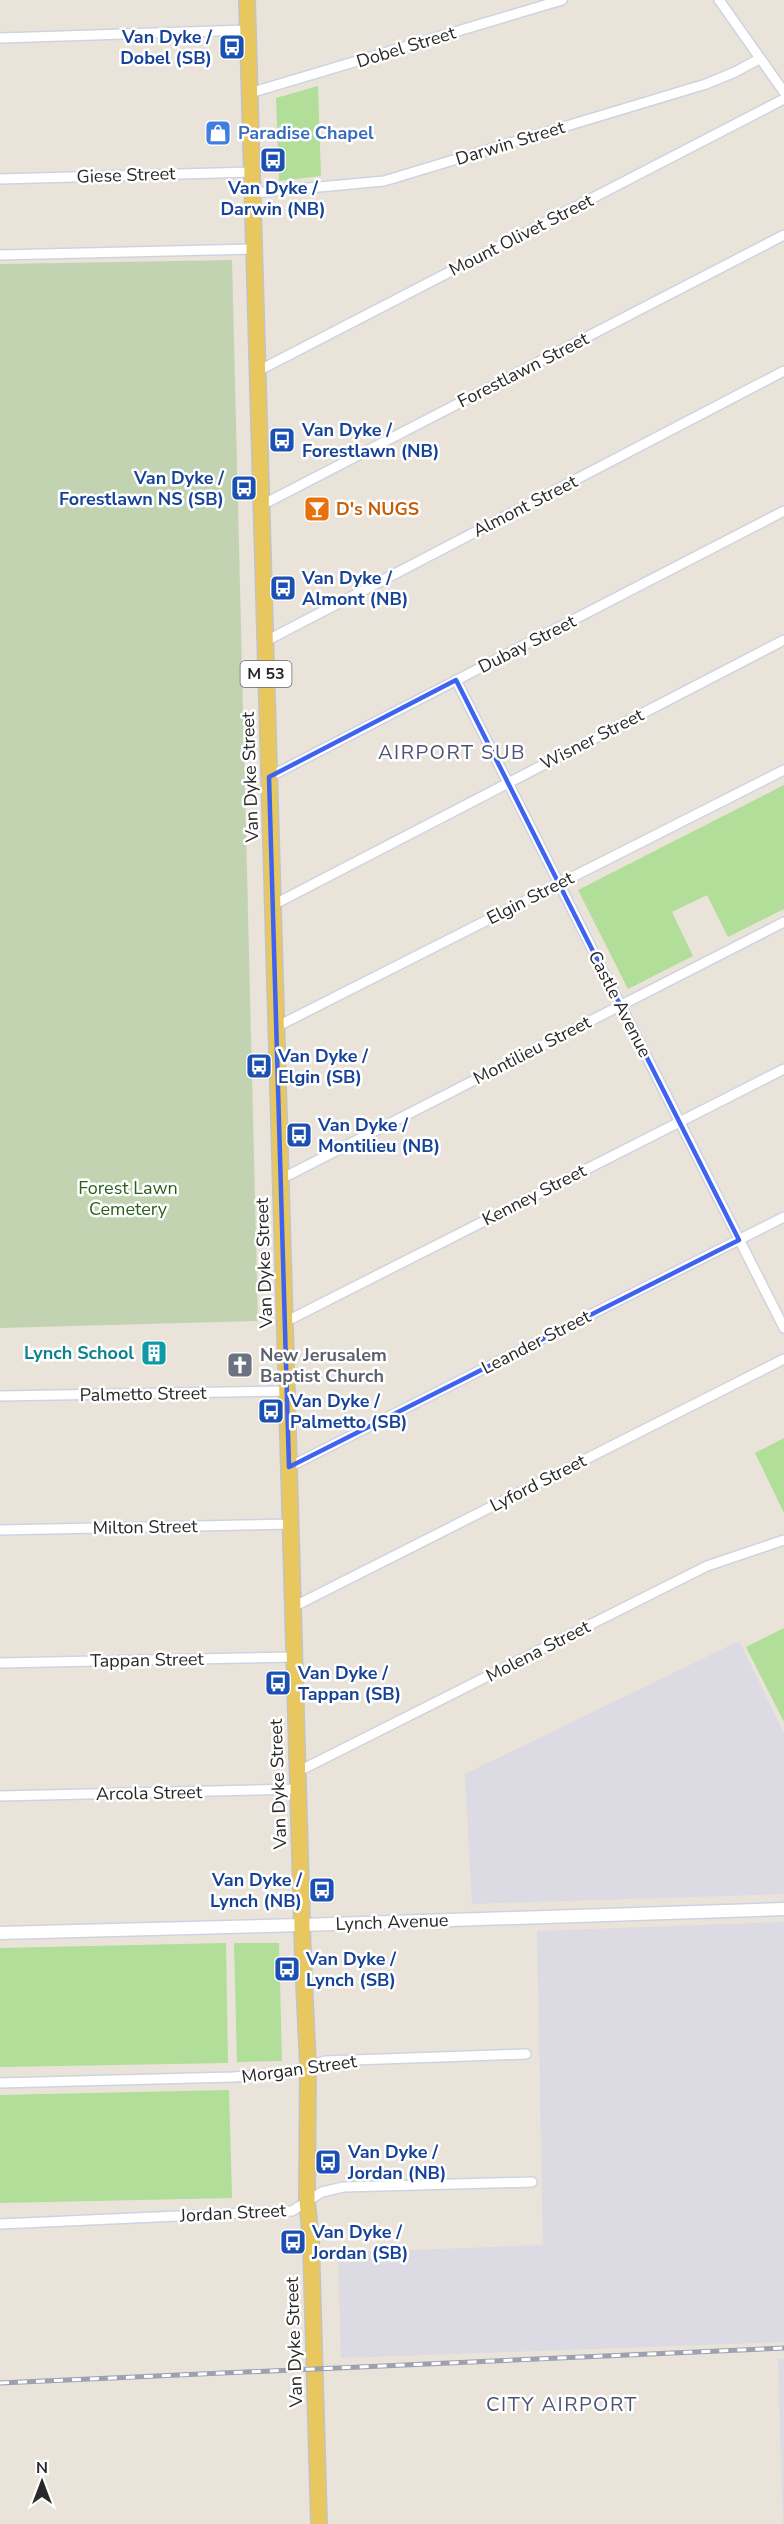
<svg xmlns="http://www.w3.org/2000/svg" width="784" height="2524" font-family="'Nunito Sans',sans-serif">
  <rect width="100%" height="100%" fill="#eae3da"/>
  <!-- industrial -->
  <g fill="#dcdae2">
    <path d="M739 1641 784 1733V1894L472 1904 465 1774Z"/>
    <path d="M784 1922V2342L341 2358 338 2253 543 2245 537 1931Z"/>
    <path d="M778 2359H784V2524H783Z"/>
  </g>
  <!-- green -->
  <g fill="#b1de98">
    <path d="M318 86 321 176 279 181 276 98Z"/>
    <path d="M784 785V909L728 937 707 895 672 912 693 956 628 989 578 890Z"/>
    <path d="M784 1438V1513L755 1453Z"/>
    <path d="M784 1628V1722L746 1647Z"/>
    <path d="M226 1943 228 2063 0 2067V1948Z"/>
    <path d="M234 1943H279L282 2061 237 2062Z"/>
    <path d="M229 2090 232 2198 0 2203V2095Z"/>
  </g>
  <!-- cemetery -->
  <path fill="#c2d3b2" d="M232 260 258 1321 0 1328V264Z"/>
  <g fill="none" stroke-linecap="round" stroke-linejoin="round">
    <defs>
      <g id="minor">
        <path d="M719 0 784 92"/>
        <path d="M0 38 248 30"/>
        <path d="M250 93 562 0"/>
        <path d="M0 179 252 172"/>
        <path d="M253 193 384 181 706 84 735 72 759 59"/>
        <path d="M0 255 254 249"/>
        <path d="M258 371 784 99"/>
        <path d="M262 505 784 235"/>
        <path d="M266 641 784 371"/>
        <path d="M456 680 784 1328"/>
        <path d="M269 777 784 511"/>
        <path d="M273 905 784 640"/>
        <path d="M276 1027 784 770"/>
        <path d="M281 1179 784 922"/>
        <path d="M285 1322 784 1069"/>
        <path d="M0 1396 287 1391"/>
        <path d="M289 1467 784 1217"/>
        <path d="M0 1530 291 1524"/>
        <path d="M293 1607 784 1359"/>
        <path d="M0 1663 294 1657"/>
        <path d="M297 1772 707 1566 784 1540"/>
        <path d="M0 1796 298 1789"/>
        <path d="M0 2083 233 2077 286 2073 325 2061 526 2054"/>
        <path d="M0 2224 292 2211 322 2192 343 2187 532 2182"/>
      </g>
      <path id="tertiary" d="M0 1933 302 1925 784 1909"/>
      <path id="primary" d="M247 0 303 1960 308 2065 307 2201 311 2242 319 2524"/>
    </defs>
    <!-- minor casing -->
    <use href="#minor" stroke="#cfd3e0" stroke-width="12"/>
    <!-- tertiary casing -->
    <use href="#tertiary" stroke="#cfd3e0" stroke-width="15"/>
    <!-- primary casing -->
    <use href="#primary" stroke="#c3c3c3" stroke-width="18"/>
    <!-- minor -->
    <use href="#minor" stroke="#fff" stroke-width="9"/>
    <!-- tertiary -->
    <use href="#tertiary" stroke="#fff" stroke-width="12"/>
    <!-- primary -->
    <use href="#primary" stroke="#e9c75f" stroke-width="15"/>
    <defs>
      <path id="rail" d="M0 2383 784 2348"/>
    </defs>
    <!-- rail casing -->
    <use href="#rail" stroke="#9da0b1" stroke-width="5"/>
    <!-- rail -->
    <use href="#rail" stroke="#fff" stroke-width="3" stroke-dasharray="9" stroke-linecap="butt"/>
  </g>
  <!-- marked area -->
  <path fill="none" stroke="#3f63f1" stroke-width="4.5" stroke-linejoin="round" d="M456 680 739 1240 289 1467 269 777Z"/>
  <!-- icons -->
  <defs>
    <symbol id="bus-square" viewBox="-11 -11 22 22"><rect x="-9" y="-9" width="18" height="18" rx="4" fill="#1a4fb4" stroke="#fff"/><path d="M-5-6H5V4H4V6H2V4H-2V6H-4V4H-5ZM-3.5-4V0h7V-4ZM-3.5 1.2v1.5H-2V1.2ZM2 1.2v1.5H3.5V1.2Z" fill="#fff"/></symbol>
    <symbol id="shop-square" viewBox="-11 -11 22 22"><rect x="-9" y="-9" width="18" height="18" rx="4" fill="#3f7fe0" stroke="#fff"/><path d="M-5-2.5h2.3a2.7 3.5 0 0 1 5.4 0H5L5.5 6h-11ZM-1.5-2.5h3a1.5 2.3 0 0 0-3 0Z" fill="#fff"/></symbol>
    <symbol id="bar-square" viewBox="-11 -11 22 22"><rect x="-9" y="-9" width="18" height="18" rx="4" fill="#e8710a" stroke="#fff"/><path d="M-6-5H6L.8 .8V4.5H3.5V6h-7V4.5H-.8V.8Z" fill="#fff"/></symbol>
    <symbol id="building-square" viewBox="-11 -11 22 22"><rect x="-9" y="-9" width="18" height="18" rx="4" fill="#0f9aa8" stroke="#fff"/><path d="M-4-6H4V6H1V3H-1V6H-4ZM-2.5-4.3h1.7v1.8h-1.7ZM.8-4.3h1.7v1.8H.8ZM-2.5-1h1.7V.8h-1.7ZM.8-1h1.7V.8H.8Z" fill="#fff"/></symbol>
    <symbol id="church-square" viewBox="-11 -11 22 22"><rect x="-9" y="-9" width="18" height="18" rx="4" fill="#6b7280" stroke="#fff"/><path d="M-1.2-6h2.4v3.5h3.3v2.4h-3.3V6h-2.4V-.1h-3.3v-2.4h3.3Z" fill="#fff"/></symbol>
  </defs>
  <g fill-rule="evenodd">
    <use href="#bus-square" x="217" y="32" width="30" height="30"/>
    <use href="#shop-square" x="203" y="118" width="30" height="30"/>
    <use href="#bus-square" x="258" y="145" width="30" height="30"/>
    <use href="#bus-square" x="267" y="425" width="30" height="30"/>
    <use href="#bus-square" x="229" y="473" width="30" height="30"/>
    <use href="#bar-square" x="302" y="494" width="30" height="30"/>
    <use href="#bus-square" x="268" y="573" width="30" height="30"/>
    <use href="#bus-square" x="244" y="1051" width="30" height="30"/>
    <use href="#bus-square" x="284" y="1120" width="30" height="30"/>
    <use href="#building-square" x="139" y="1338" width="30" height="30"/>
    <use href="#church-square" x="225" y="1350" width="30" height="30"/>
    <use href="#bus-square" x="256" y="1396" width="30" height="30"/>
    <use href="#bus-square" x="263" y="1668" width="30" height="30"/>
    <use href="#bus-square" x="307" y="1875" width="30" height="30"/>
    <use href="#bus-square" x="272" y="1954" width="30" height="30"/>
    <use href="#bus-square" x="313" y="2147" width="30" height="30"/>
    <use href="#bus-square" x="278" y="2227" width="30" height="30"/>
  </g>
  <g text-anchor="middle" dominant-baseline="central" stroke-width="5" stroke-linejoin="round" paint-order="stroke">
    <!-- shield labels -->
    <rect fill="#fff" stroke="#686868" stroke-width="1.5" x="240.5" y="661" width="51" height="26" rx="4.5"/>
    <g font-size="16" font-weight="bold" fill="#282828">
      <text x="266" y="674">M 53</text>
    </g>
    <!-- transit labels -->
    <g font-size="18" font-weight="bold" fill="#164399" stroke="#fff" text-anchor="start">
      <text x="212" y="37" text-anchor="end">Van Dyke /<tspan x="212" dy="21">Dobel (SB)</tspan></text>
      <text x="273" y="188" text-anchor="middle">Van Dyke /<tspan x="273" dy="21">Darwin (NB)</tspan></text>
      <text x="302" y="430">Van Dyke /<tspan x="302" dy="21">Forestlawn (NB)</tspan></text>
      <text x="224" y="478" text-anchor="end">Van Dyke /<tspan x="224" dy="21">Forestlawn NS (SB)</tspan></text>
      <text x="302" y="578">Van Dyke /<tspan x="302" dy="21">Almont (NB)</tspan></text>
      <text x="278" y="1056">Van Dyke /<tspan x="278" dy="21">Elgin (SB)</tspan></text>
      <text x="318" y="1125">Van Dyke /<tspan x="318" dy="21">Montilieu (NB)</tspan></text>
      <text x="290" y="1401">Van Dyke /<tspan x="290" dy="21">Palmetto (SB)</tspan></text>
      <text x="298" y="1673">Van Dyke /<tspan x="298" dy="21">Tappan (SB)</tspan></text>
      <text x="302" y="1880" text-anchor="end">Van Dyke /<tspan x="302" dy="21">Lynch (NB)</tspan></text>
      <text x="306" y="1959">Van Dyke /<tspan x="306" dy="21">Lynch (SB)</tspan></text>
      <text x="348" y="2152">Van Dyke /<tspan x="348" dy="21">Jordan (NB)</tspan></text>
      <text x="312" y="2232">Van Dyke /<tspan x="312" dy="21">Jordan (SB)</tspan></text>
    </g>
    <!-- street labels -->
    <g font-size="18" fill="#282828" stroke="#fff">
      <text transform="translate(406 47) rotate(-17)">Dobel Street</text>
      <text transform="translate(510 143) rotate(-17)">Darwin Street</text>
      <text transform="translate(126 175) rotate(-2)">Giese Street</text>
      <text transform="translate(521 235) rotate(-27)">Mount Olivet Street</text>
      <text transform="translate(523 370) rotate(-27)">Forestlawn Street</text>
      <text transform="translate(525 506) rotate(-27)">Almont Street</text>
      <text transform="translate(527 644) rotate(-27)">Dubay Street</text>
      <text transform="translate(592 739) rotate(-27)">Wisner Street</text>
      <text transform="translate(250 777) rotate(-92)">Van Dyke Street</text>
      <text transform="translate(530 898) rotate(-27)">Elgin Street</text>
      <text transform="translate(620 1004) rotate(63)">Castle Avenue</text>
      <text transform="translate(532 1050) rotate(-27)">Montilieu Street</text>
      <text transform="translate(534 1195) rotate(-27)">Kenney Street</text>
      <text transform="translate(264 1263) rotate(-92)">Van Dyke Street</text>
      <text transform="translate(536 1342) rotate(-27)">Leander Street</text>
      <text transform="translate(143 1394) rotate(-1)">Palmetto Street</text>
      <text transform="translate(538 1483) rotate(-27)">Lyford Street</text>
      <text transform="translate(145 1527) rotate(-1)">Milton Street</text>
      <text transform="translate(538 1651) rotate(-27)">Molena Street</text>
      <text transform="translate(147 1660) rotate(-1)">Tappan Street</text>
      <text transform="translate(278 1784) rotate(-92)">Van Dyke Street</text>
      <text transform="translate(149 1793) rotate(-1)">Arcola Street</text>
      <text transform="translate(392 1922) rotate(-2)">Lynch Avenue</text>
      <text transform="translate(299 2069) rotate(-8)">Morgan Street</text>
      <text transform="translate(233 2213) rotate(-3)">Jordan Street</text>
      <text transform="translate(294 2342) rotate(-92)">Van Dyke Street</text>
    </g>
    <!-- shop labels -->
    <g font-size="18" font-weight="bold" fill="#366cbe" stroke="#fff" text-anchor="start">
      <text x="238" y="133">Paradise Chapel</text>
    </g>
    <!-- food labels -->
    <g font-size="18" font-weight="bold" fill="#c56008" stroke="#fff" text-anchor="start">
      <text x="336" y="509">D's NUGS</text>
    </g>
    <!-- park labels -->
    <g font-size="18" fill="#2b601c" stroke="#fff">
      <text x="128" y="1188">Forest Lawn<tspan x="128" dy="21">Cemetery</tspan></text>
    </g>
    <!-- culture labels -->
    <g font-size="18" font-weight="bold" fill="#0d838f" stroke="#fff" text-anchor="end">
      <text x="134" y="1353">Lynch School</text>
    </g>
    <!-- worship labels -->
    <g font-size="18" font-weight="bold" fill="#5b616d" stroke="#fff" text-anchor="start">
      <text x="260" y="1355">New Jerusalem<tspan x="260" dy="21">Baptist Church</tspan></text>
    </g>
    <!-- neighbourhood labels -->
    <g font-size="20" letter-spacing="1.5" fill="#4b5376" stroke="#fff">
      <text x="452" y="752">AIRPORT SUB</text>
      <text x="562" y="2404">CITY AIRPORT</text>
    </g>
  </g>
  <!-- north arrow -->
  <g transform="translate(42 2482)" stroke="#ffffff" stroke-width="4.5" paint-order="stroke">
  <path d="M0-4.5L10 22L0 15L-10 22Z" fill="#282828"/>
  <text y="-9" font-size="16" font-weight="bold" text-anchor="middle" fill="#282828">N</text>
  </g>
</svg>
